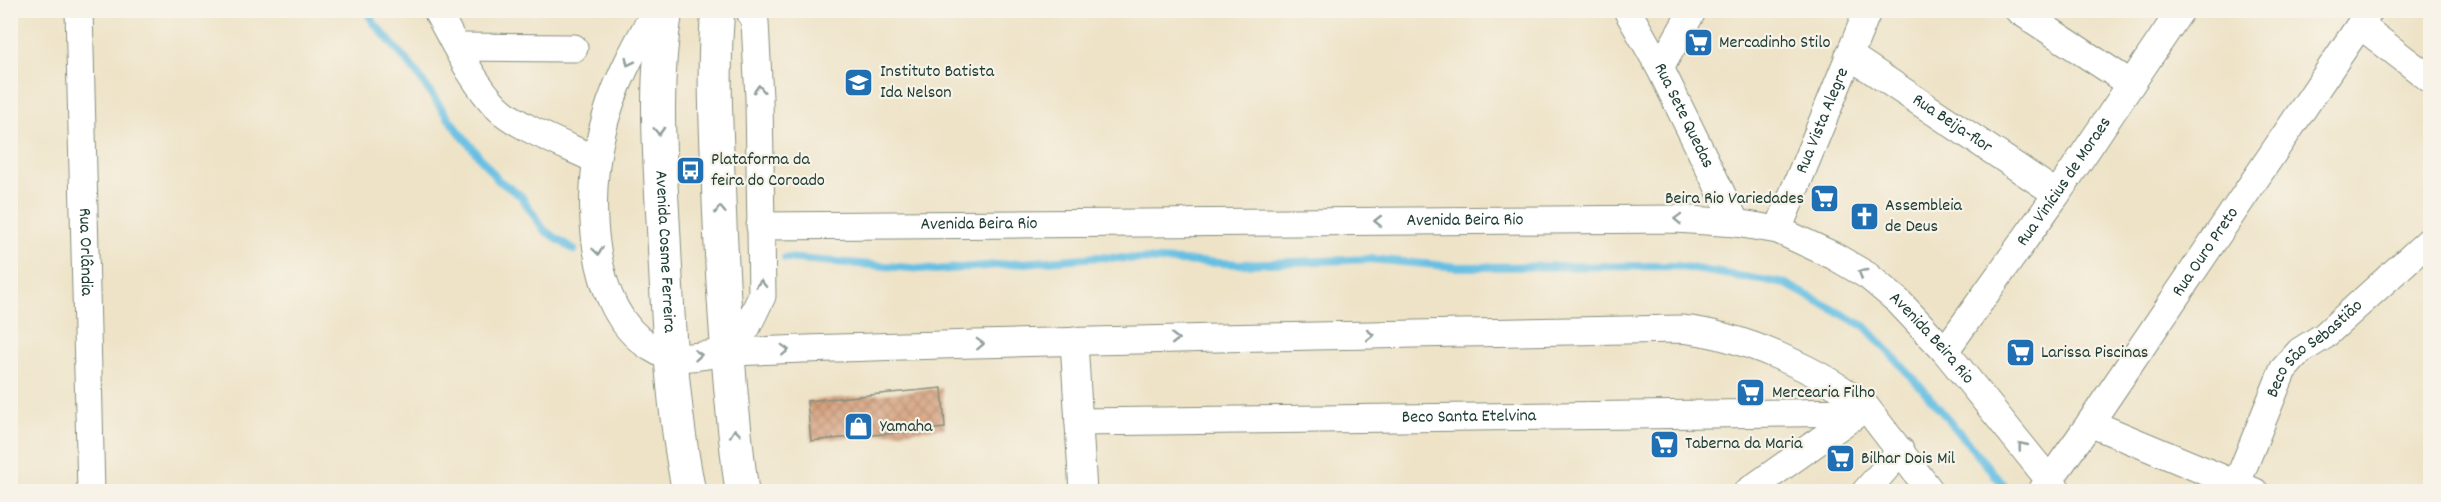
<svg xmlns="http://www.w3.org/2000/svg" width="2441" height="502" font-family="Dekko,sans-serif">
  <defs>
    <pattern id="building-cross-hatch" width="8" height="8" patternUnits="userSpaceOnUse" patternTransform="scale(1.5)"><rect width="8" height="8" fill="#d59e7a"/><path d="M0 0l8 8M0 8l8-8" fill="none" stroke="#ac8265"/></pattern>
  </defs>
  <rect width="100%" height="100%" fill="#f7f3e8"/>
  <filter id="ink" filterUnits="userSpaceOnUse"><feTurbulence type="fractalNoise" baseFrequency=".0167" numOctaves="2"/><feDisplacementMap in="SourceGraphic" scale="12" xChannelSelector="R" yChannelSelector="G"/><feConvolveMatrix kernelMatrix="1 2 1 2 8 2 1 2 1" color-interpolation-filters="sRGB"/></filter>
  <filter id="wash" filterUnits="userSpaceOnUse"><feTurbulence type="fractalNoise" baseFrequency=".008" numOctaves="4" result="noise"/><feDisplacementMap in="SourceGraphic" scale="24" xChannelSelector="R" yChannelSelector="G"/><feGaussianBlur stdDeviation="1.35" result="paint"/><feColorMatrix in="noise" values="0 0 0 0 0 0 0 0 0 0 0 0 0 0 0 0 0 1.4 0 .05"/><feComposite in="paint" operator="in"/></filter>
  <g filter="url(#wash)">
    <rect width="100%" height="100%" fill="#eee3c7"/>
    <g fill="none" stroke-linecap="round" stroke-linejoin="round">
      <!-- stream -->
      <g stroke="#66bfe3" stroke-width="8">
        <path d="M368 10 373 22 413 68 449 119 498 180 521 196 544 230 574 250"/>
        <path d="M785 258 936 270 1097 257 1241 264 1370 259 1458 267 1676 266 1786 284 1866 327 1921 387 2009 492"/>
      </g>
    </g>
    <g id="blocks">
      <!-- building -->
      <path fill="url(#building-cross-hatch)" d="M942 388 945 428 811 441 807 401Z"/>
    </g>
  </g>
  <g filter="url(#ink)">
    <use href="#blocks" fill-opacity="0" stroke="#86907e" stroke-width="1.5"/>
    <g fill="none" stroke-linecap="round" stroke-linejoin="round">
      <defs>
        <g id="minor">
          <path id="s1" d="M79 10 91 492"/>
          <path d="M436 10C455 43 471 81 498 108 519 128 568 146 596 160"/>
          <path d="M656 10C634 48 612 89 602 132 586 195 588 308 650 347 655 350 663 355 668 357 681 360 710 354 724 353 762 350 799 349 837 348 1118 339 1399 334 1681 329 1739 334 1821 370 1866 407L1931 492"/>
          <path id="s2" d="M1627 10 1660 68 1736 223"/>
          <path d="M2018 10 2131 84"/>
          <path d="M2360 25 2430 79"/>
          <path d="M457 47 574 48"/>
          <path id="s3" d="M1849 55 2057 194"/>
          <path d="M1660 68 1693 10"/>
          <path id="s4" d="M760 226 1676 219 1736 223 1778 230 1834 256 1868 276 1899 302 1945 351 2059 492"/>
          <path id="s5" d="M1778 230 1868 10"/>
          <path d="M1074 341 1083 492"/>
          <path id="s6" d="M1945 351 2057 194 2181 10"/>
          <path d="M727 353 747 327 762 296 759 98 755 22 749 10"/>
          <path id="s7" d="M1079 422 1859 412"/>
          <path d="M2090 423 2255 492"/>
          <path id="s8" d="M2237 483 2283 370 2300 351 2324 336 2430 240"/>
          <path d="M1747 492 1861 411"/>
          <path d="M1865 492 1901 451"/>
          <path id="s9" d="M2041 492 2090 423 2370 10"/>
        </g>
        <g id="major">
          <path id="s10" d="M666 10C653 85 660 163 664 238 668 323 672 408 689 492"/>
          <path d="M718 10C712 74 717 138 719 201 723 298 729 395 742 492"/>
        </g>
      </defs>
      <!-- minor casing -->
      <use href="#minor" stroke="#86907e" stroke-width="29"/>
      <!-- major casing -->
      <use href="#major" stroke="#86907e" stroke-width="35"/>
      <!-- minor -->
      <use href="#minor" stroke="#fff" stroke-width="27"/>
      <!-- major -->
      <use href="#major" stroke="#fff" stroke-width="33"/>
    </g>
    <!-- one-way arrows -->
    <defs><path id="oneway-chevron" d="M-2-3.5L2.5 0L-2 3.5" fill="none" stroke-width="1.6" stroke-linecap="round" stroke-linejoin="round" transform="scale(1.5)"/></defs>
    <g stroke="#8f9e9a">
      <use href="#oneway-chevron" transform="translate(629 62) rotate(117)"/>
      <use href="#oneway-chevron" transform="translate(759 89) rotate(-93)"/>
      <use href="#oneway-chevron" transform="translate(659 131) rotate(88)"/>
      <use href="#oneway-chevron" transform="translate(720 210) rotate(-92)"/>
      <use href="#oneway-chevron" transform="translate(1678 219) rotate(-178)"/>
      <use href="#oneway-chevron" transform="translate(1378 221) rotate(180)"/>
      <use href="#oneway-chevron" transform="translate(598 251) rotate(82)"/>
      <use href="#oneway-chevron" transform="translate(1862 273) rotate(-149)"/>
      <use href="#oneway-chevron" transform="translate(761 284) rotate(-91)"/>
      <use href="#oneway-chevron" transform="translate(1370 335) rotate(-1)"/>
      <use href="#oneway-chevron" transform="translate(1175 339) rotate(-1)"/>
      <use href="#oneway-chevron" transform="translate(980 344) rotate(-2)"/>
      <use href="#oneway-chevron" transform="translate(785 350) rotate(-2)"/>
      <use href="#oneway-chevron" transform="translate(698 355) rotate(-5)"/>
      <use href="#oneway-chevron" transform="translate(735 433) rotate(-96)"/>
      <use href="#oneway-chevron" transform="translate(2022 446) rotate(-129)"/>
    </g>
  </g>
  <!-- icons -->
  <defs>
    <symbol id="supermarket-square" viewBox="-11 -11 22 22"><rect x="-9" y="-9" width="18" height="18" rx="4" fill="#1f6fb2" stroke="#f7f3e8"/><path d="M-6-5.5h2.5l.6 2H6L4.5 2H-2.5L-4.4-4H-6ZM-1.5 3.2a1.3 1.3 0 1 0 .1 0ZM3 3.2a1.3 1.3 0 1 0 .1 0Z" fill="#fff"/></symbol>
    <symbol id="school-square" viewBox="-11 -11 22 22"><rect x="-9" y="-9" width="18" height="18" rx="4" fill="#1f6fb2" stroke="#f7f3e8"/><path d="M0-5L7-2L0 1L-7-2ZM-4 1L0 2.5L4 1V4Q0 6-4 4Z" fill="#fff"/></symbol>
    <symbol id="bus-square" viewBox="-11 -11 22 22"><rect x="-9" y="-9" width="18" height="18" rx="4" fill="#1f6fb2" stroke="#f7f3e8"/><path d="M-5-6H5V4H4V6H2V4H-2V6H-4V4H-5ZM-3.5-4V0h7V-4ZM-3.5 1.2v1.5H-2V1.2ZM2 1.2v1.5H3.5V1.2Z" fill="#fff"/></symbol>
    <symbol id="church-square" viewBox="-11 -11 22 22"><rect x="-9" y="-9" width="18" height="18" rx="4" fill="#1f6fb2" stroke="#f7f3e8"/><path d="M-1.2-6h2.4v3.5h3.3v2.4h-3.3V6h-2.4V-.1h-3.3v-2.4h3.3Z" fill="#fff"/></symbol>
    <symbol id="shop-square" viewBox="-11 -11 22 22"><rect x="-9" y="-9" width="18" height="18" rx="4" fill="#1f6fb2" stroke="#f7f3e8"/><path d="M-5-2.5h2.3a2.7 3.5 0 0 1 5.4 0H5L5.5 6h-11ZM-1.5-2.5h3a1.5 2.3 0 0 0-3 0Z" fill="#fff"/></symbol>
  </defs>
  <g fill-rule="evenodd">
    <use href="#supermarket-square" x="1682" y="26" width="33" height="33"/>
    <use href="#school-square" x="842" y="66" width="33" height="33"/>
    <use href="#bus-square" x="674" y="154" width="33" height="33"/>
    <use href="#supermarket-square" x="1808" y="182" width="33" height="33"/>
    <use href="#church-square" x="1848" y="200" width="33" height="33"/>
    <use href="#supermarket-square" x="2004" y="336" width="33" height="33"/>
    <use href="#supermarket-square" x="1734" y="376" width="33" height="33"/>
    <use href="#shop-square" x="842" y="410" width="33" height="33"/>
    <use href="#supermarket-square" x="1648" y="428" width="33" height="33"/>
    <use href="#supermarket-square" x="1824" y="442" width="33" height="33"/>
  </g>
  <g text-anchor="middle" dominant-baseline="central" stroke-width="4.5" stroke-linejoin="round" paint-order="stroke">
    <!-- poi labels -->
    <g font-size="18" fill="#1f3d34" stroke="#f7f3e8" text-anchor="start">
      <text x="1719" y="43">Mercadinho Stilo</text>
      <text x="880" y="72">Instituto Batista<tspan x="880" dy="21">Ida Nelson</tspan></text>
      <text x="711" y="160">Plataforma da<tspan x="711" dy="21">feira do Coroado</tspan></text>
      <text x="1804" y="199" text-anchor="end">Beira Rio Variedades</text>
      <text x="1885" y="206">Assembleia<tspan x="1885" dy="21">de Deus</tspan></text>
      <text x="2041" y="353">Larissa Piscinas</text>
      <text x="1772" y="393">Mercearia Filho</text>
      <text x="880" y="427">Yamaha</text>
      <text x="1685" y="444">Taberna da Maria</text>
      <text x="1861" y="459">Bilhar Dois Mil</text>
    </g>
    <!-- street labels -->
    <g font-size="18" fill="#1f3d34" stroke="#f7f3e8">
      <text stroke="none"><textPath href="#s2" startOffset="120">Rua Sete Quedas</textPath></text>
      <text stroke="none"><textPath href="#s5" startOffset="118">Rua Vista Alegre</textPath></text>
      <text stroke="none"><textPath href="#s3" startOffset="124">Rua Beija-flor</textPath></text>
      <text stroke="none"><textPath href="#s6" startOffset="207">Rua Vinícius de Moraes</textPath></text>
      <text stroke="none"><textPath href="#s4" startOffset="705">Avenida Beira Rio</textPath></text>
      <text stroke="none"><textPath href="#s4" startOffset="219">Avenida Beira Rio</textPath></text>
      <text stroke="none"><textPath href="#s1" startOffset="242">Rua Orlândia</textPath></text>
      <text stroke="none"><textPath href="#s10" startOffset="242">Avenida Cosme Ferreira</textPath></text>
      <text stroke="none"><textPath href="#s9" startOffset="291">Rua Ouro Preto</textPath></text>
      <text stroke="none"><textPath href="#s4" startOffset="1209">Avenida Beira Rio</textPath></text>
      <text stroke="none"><textPath href="#s8" startOffset="159">Beco São Sebastião</textPath></text>
      <text stroke="none"><textPath href="#s7" startOffset="390">Beco Santa Etelvina</textPath></text>
    </g>
  </g>
  <!-- margin -->
  <rect width="2441" height="502" fill="none" stroke="#f7f3e8" stroke-width="36"/>
</svg>
